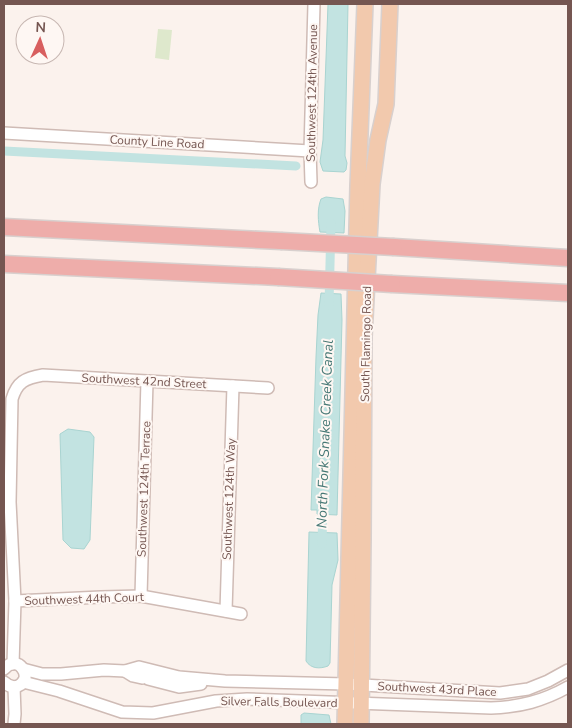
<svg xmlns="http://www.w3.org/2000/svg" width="572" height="728" font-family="'Nunito Sans',sans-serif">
  <rect width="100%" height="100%" fill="#fbf2ed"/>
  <!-- green -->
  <path fill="#dee8cc" d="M158 29 172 30 169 60 155 58Z"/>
  <!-- water -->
  <g fill="#c2e3e1" stroke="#a9d4d1">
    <path d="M328 4H348L345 156 347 163 346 170 344 172 323 171 320 162 323 140Z"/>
    <path d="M326 197 343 199 345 211 344 233 320 232C318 221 317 209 321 199Z"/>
    <path d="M321 293 341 294 342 320 337 515 317 514V510H311L316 357 318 315Z"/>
    <path d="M68 429 90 432 94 437 90 540 84 549 71 548 63 540 60 434Z"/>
    <path d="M309 532 337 533 338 560 332 585 330 663 328 666C320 669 311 669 306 661Z"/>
    <path d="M304 713 329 715 331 724H301V715Z"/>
  </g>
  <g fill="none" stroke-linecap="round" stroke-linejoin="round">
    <!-- canal -->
    <g stroke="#c2e3e1" stroke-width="9">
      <path d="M4 151 296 166"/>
      <path d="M329 305 331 223"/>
      <path d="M322 544 323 502"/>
    </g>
    <defs>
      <g id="minor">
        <path d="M4 133 310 151"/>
        <path d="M311 182 310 151 314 4"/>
        <path d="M141 596 147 381"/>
        <path d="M15 601 101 597 141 596 241 614"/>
        <path d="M226 611 233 386"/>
        <path d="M13 664 15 601 10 502 12 399C17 382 25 378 43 375L268 388"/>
        <path d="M4 669C18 652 35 679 18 686 12 688 8 686 4 682"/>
        <path d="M23 669 42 674H61L104 670 125 671 139 667 179 677 225 681 346 684 500 693 528 689 548 681 568 670"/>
        <path d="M125 671 133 676 142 678"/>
        <path d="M148 679 179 687 201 684"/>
        <path d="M23 682 59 691 122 712 153 713 216 701 247 699 491 708C520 707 543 701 568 687"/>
        <path d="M14 687 15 714 14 724"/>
      </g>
      <g id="major">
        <path d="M345 724 358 186 365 4"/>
        <path d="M361 724 363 539 364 337 372 184 378 140 386 104 390 4"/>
      </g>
      <g id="highway">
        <path d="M4 227 281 241"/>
        <path d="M394 247 568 258"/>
        <path d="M4 264 278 277"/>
        <path d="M392 284 568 293"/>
      </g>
    </defs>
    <!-- minor casing -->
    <use href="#minor" stroke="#cfbbb5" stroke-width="14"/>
    <!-- major casing -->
    <use href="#major" stroke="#d8d0ce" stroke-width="18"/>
    <!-- highway casing -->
    <use href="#highway" stroke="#d8d0ce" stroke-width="19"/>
    <!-- minor -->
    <use href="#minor" stroke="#fff" stroke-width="11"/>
    <!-- major -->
    <use href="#major" stroke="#f2c9ad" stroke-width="15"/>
    <!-- highway -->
    <use href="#highway" stroke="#eeadaa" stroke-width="16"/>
    <defs>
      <g id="highway-bridge">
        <path d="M281 241 394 247"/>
        <path d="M278 277 392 284"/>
      </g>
    </defs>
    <!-- highway-bridge casing -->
    <use href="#highway-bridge" stroke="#d8d0ce" stroke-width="19" stroke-linecap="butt"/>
    <!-- highway-bridge -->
    <use href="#highway-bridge" stroke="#eeadaa" stroke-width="16"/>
  </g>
  <g text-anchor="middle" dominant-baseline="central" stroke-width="4" stroke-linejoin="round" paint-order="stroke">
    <!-- street labels -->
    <g font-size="12" fill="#755651" stroke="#fef7f3">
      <text transform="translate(312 93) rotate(-89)">Southwest 124th Avenue</text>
      <text transform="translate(157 142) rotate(3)">County Line Road</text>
      <text transform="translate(366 344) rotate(-89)">South Flamingo Road</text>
      <text transform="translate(144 381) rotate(3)">Southwest 42nd Street</text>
      <text transform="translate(144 489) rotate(-88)">Southwest 124th Terrace</text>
      <text transform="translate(229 499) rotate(-88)">Southwest 124th Way</text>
      <text transform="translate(84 599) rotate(-2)">Southwest 44th Court</text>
      <text transform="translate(437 689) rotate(3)">Southwest 43rd Place</text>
      <text transform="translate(279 702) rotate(1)">Silver Falls Boulevard</text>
    </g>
    <!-- water labels -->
    <g font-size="14" font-style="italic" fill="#467875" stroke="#fef7f3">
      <text transform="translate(325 434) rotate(-88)">North Fork Snake Creek Canal</text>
    </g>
  </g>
  <!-- border -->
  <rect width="572" height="728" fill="none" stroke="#755651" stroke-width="10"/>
  <!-- north arrow -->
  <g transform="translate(40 40) rotate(3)"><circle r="24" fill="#fef7f3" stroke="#c7b7b2"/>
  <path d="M0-4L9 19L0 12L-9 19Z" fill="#d85f5f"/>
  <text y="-8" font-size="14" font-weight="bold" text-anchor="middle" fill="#755651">N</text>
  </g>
</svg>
